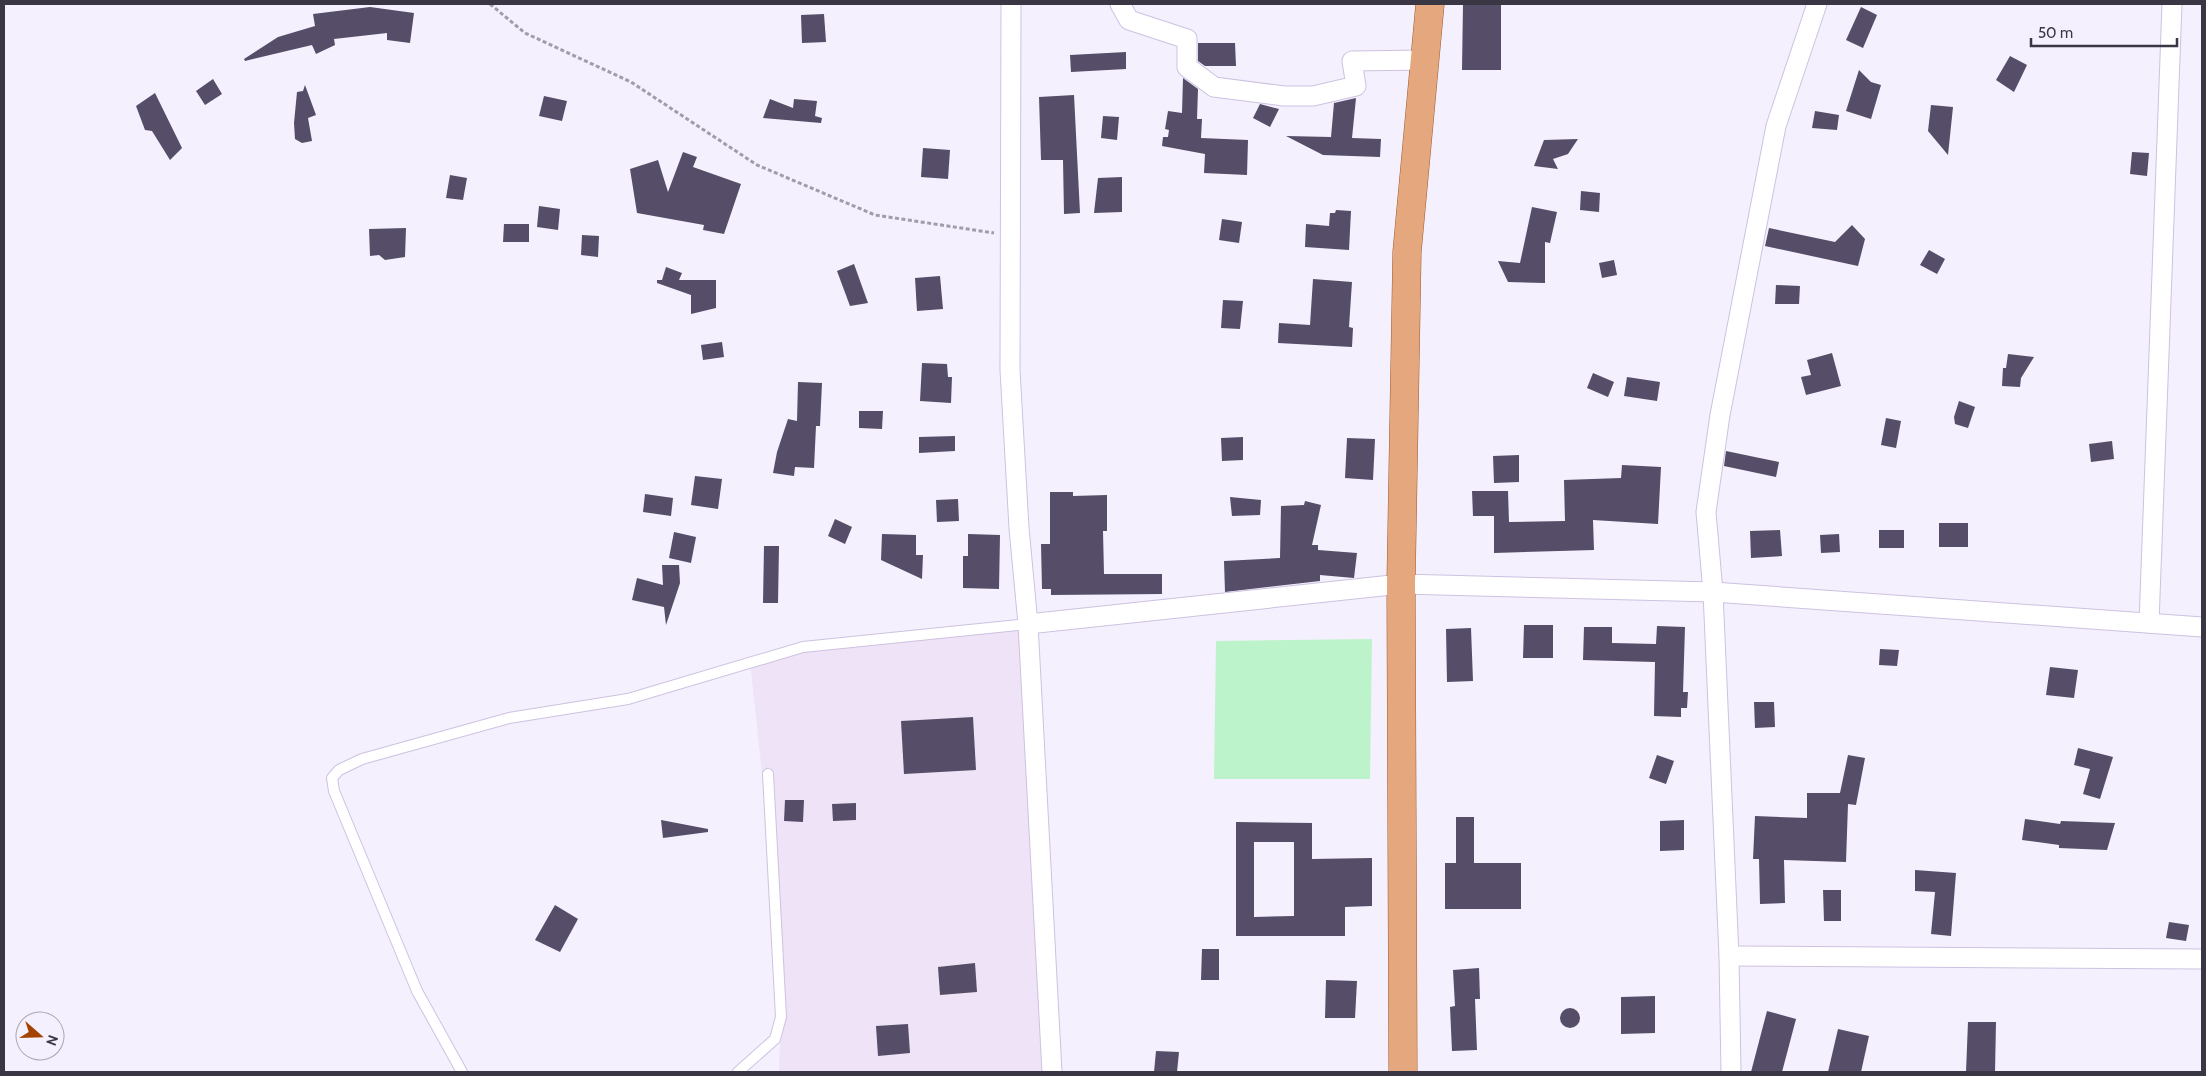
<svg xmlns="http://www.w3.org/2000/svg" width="2206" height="1076" font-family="Cabin,sans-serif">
  <rect width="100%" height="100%" fill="#f4f0fd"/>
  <!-- commercial -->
  <path fill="#efe3f7" d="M1028 624 1052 1072H779L781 1017 771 856 750 662 803 647Z"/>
  <!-- green -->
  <path fill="#bdf3ca" d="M1372 639 1370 779H1214L1216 641Z"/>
  <!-- building -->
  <g fill="#564d68" fill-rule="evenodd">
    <path d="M1463 4H1501V70H1462Z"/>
    <path d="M370 7 414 13 410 43 387 40V33L334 39 335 45 316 54 312 45 245 61 244 59 278 37 315 26 313 14Z"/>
    <path d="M1861 7 1877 15 1863 48 1846 40Z"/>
    <path d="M824 14 826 42 802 43 801 15Z"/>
    <path d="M1198 43H1235L1236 66H1205L1198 61Z"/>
    <path d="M1126 52V69L1071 72 1070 55Z"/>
    <path d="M2010 56 2027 65 2014 92 1996 80Z"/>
    <path d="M1859 70 1871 82 1881 85 1871 119 1846 111Z"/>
    <path d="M1183 78 1198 89 1197 119H1202L1201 138 1248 140 1247 175 1204 173 1205 154 1162 146 1163 137H1168L1169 130 1165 129 1168 111 1182 113Z"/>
    <path d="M213 79 222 94 205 105 196 91Z"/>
    <path d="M305 85 316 115 308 118 312 141 302 143 295 139 294 123 297 92 303 91Z"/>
    <path d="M155 93 182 148 170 160 152 131 145 130 136 106Z"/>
    <path d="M1074 95 1080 213 1064 214 1063 160H1041L1039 97Z"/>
    <path d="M544 96 567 101 562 121 539 116Z"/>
    <path d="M1356 98 1352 138 1381 139 1380 157 1323 155 1286 136 1331 137 1334 103Z"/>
    <path d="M770 99 793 108 794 99 817 101 815 116 822 118 821 123 763 118Z"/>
    <path d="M1260 104 1279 109 1270 127 1253 118Z"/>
    <path d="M1931 105 1953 107 1948 155 1928 131Z"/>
    <path d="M1815 111 1839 115 1837 130 1812 128Z"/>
    <path d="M1103 116 1119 117 1117 140 1101 138Z"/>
    <path d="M1578 139 1568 154 1553 159 1558 169 1534 166 1544 140Z"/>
    <path d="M923 148 950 150 948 179 921 177Z"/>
    <path d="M683 152 697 157 693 167 741 184 724 234 703 230 704 225 637 213 630 169 658 160 668 192Z"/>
    <path d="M2132 152 2149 153 2147 176 2130 174Z"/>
    <path d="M450 175 467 178 463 200 446 198Z"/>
    <path d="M1122 177V212L1094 213 1098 178Z"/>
    <path d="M1581 191 1600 193 1599 212 1580 210Z"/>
    <path d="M539 206 560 209 558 230 537 227Z"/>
    <path d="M1532 207 1557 212 1550 243 1545 242V283L1508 282 1498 261 1520 263Z"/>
    <path d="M1336 210 1351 211 1349 250 1305 247 1306 224 1329 226 1330 213H1335Z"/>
    <path d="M1222 219 1242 222 1239 243 1219 240Z"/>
    <path d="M504 224H529V242H503Z"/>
    <path d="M1852 225 1865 239 1858 266 1765 246 1769 228 1835 242Z"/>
    <path d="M406 228 405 257 385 260 379 255 370 256 369 229Z"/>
    <path d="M582 235 599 236 598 257 581 255Z"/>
    <path d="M1929 250 1945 259 1937 274 1920 265Z"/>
    <path d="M1614 260 1617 275 1602 278 1599 263Z"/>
    <path d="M854 264 868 303 850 306 837 271Z"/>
    <path d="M666 267 682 273 679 280H716V308L691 314V295L657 283V280H662Z"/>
    <path d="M940 276 943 309 917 311 915 278Z"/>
    <path d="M1313 279 1352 282 1349 327 1353 328 1352 347 1278 343 1279 323 1310 325Z"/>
    <path d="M1776 285 1800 286 1799 304H1775Z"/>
    <path d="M1223 300 1243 301 1240 329 1221 328Z"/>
    <path d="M722 342 724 357 703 360 701 345Z"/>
    <path d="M1832 353 1841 386 1806 395 1801 377 1811 375 1807 360Z"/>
    <path d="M2008 354 2034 357 2021 378 2020 387 2002 386 2003 368H2006Z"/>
    <path d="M922 363 947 364 948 377H952L951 403 920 401Z"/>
    <path d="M1593 373 1614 382 1608 397 1587 388Z"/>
    <path d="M1627 377 1660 382 1657 401 1624 396Z"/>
    <path d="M798 382 822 383 820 426H816L814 468 795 467 794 476 773 473 777 452 788 419 797 421Z"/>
    <path d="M1959 401 1975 407 1968 428 1955 424 1954 417Z"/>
    <path d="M859 411H883L882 429 859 428Z"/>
    <path d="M1886 418 1901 421 1896 448 1881 445Z"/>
    <path d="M955 436V451L919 453V437Z"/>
    <path d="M1243 437V460L1222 461 1221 438Z"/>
    <path d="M1347 438 1375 439 1373 480 1345 478Z"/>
    <path d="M2112 441 2114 459 2091 462 2089 444Z"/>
    <path d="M1726 451 1779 462 1776 477 1724 466Z"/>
    <path d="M1519 455V482L1494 483 1493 456Z"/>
    <path d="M1622 465 1661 467 1658 524 1593 520 1594 550 1494 553V516H1473L1472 491H1508L1509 522 1565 521 1564 480 1621 478Z"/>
    <path d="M695 476 722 479 718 509 691 505Z"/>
    <path d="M1050 492H1073V496L1107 495V531H1103L1104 574H1162V594L1051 595V589H1042L1041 544H1050Z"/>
    <path d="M645 494 673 498 671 516 643 512Z"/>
    <path d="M1230 497 1261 500 1260 515 1232 516Z"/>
    <path d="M958 499 959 521 937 522 936 500Z"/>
    <path d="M1305 501 1321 505 1312 545H1318V550L1357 553 1354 578 1320 575V581L1225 592 1224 561 1280 558 1281 506 1304 505Z"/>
    <path d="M835 519 852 527 845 544 828 536Z"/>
    <rect x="1939" y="523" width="29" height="24"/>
    <path d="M1780 530 1782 556 1751 558 1750 531Z"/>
    <rect x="1879" y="530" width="25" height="18"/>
    <path d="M674 532 696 537 691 563 669 558Z"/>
    <path d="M882 534 916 535V555H923L922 579 881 560Z"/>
    <path d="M968 534 1000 535 999 589 963 588V556H968Z"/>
    <path d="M1839 534 1840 552 1821 553 1820 535Z"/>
    <path d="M764 546H779L778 603H763Z"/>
    <path d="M662 565H679L680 583 666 625 664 607 632 600 637 578 663 585Z"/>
    <path d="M1524 625H1553V658H1523Z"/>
    <path d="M1657 626 1685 627 1683 692H1688L1687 708H1681V717L1654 716 1655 662 1583 660 1584 627H1612V643L1656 644Z"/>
    <path d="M1471 628 1473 681 1447 682 1446 629Z"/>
    <path d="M1880 649 1899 650 1897 666 1879 665Z"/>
    <path d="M2050 667 2078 670 2074 698 2046 695Z"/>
    <path d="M1754 702H1774L1775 727 1755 728Z"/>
    <path d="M973 717 976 770 904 774 901 721Z"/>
    <path d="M2078 748 2113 757 2100 799 2083 794 2090 769 2074 765Z"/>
    <path d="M1657 755 1674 761 1666 784 1649 778Z"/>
    <path d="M1848 755 1865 758 1856 805 1848 804 1846 862 1784 860 1785 903 1760 904 1759 859H1753L1755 816 1807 818V793H1840Z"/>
    <path d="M785 800H804L803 822 784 821Z"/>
    <path d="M856 803V820L833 821 832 804Z"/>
    <path d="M1456 817H1474V863H1521V909H1445V863H1456Z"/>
    <path d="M2025 819 2060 824 2061 821 2115 823 2107 850 2059 848V845L2022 840Z"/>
    <path d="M661 820 708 829V832L663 838Z"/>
    <path d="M1684 820V850L1660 851V821Z"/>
    <path d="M1236 822 1312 823V859L1372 858V906L1345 907V936H1236ZM1254 842H1294V916L1254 917Z"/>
    <path d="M1915 870 1956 873 1951 936 1931 934 1935 892 1915 891Z"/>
    <path d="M1823 890H1841V921H1824Z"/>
    <path d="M555 905 578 919 560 952 535 940Z"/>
    <path d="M2169 922 2189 925 2186 941 2166 938Z"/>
    <path d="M1202 949H1219V980H1201Z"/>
    <path d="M975 963 977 992 940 995 938 967Z"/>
    <path d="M1479 968 1480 999H1475L1477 1050 1452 1051 1450 1007 1455 1006 1453 970Z"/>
    <path d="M1326 980 1357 981 1355 1018H1325Z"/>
    <path d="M1655 996V1033L1621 1034V997Z"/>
    <circle cx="1570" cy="1018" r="10"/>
    <path d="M1767 1011 1796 1019 1782 1072H1751Z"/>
    <path d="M1968 1022H1996L1995 1072H1966Z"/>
    <path d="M908 1024 910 1053 878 1056 876 1026Z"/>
    <path d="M1838 1029 1869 1036 1861 1072H1828Z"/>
    <path d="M1156 1051 1179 1052 1177 1072H1154Z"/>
  </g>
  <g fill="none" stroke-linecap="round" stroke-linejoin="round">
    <defs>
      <g id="service">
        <path d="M462 1072 417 991 334 791 332 778 339 770 362 759 509 718 628 699 803 647 1028 624"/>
        <path d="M738 1072 775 1039 781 1017 768 774"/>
      </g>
      <g id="minor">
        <path d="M1011 4 1010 370 1019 528 1028 624 1052 1072"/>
        <path d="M1120 4 1129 20 1187 39V67L1214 87 1284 96H1313L1356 86 1352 61 1425 60"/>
        <path d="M2149 623 2172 4"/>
        <path d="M1028 624 1401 584 1713 592 2202 627"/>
        <path d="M1729 956 2202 959"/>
        <path d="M1731 1072 1729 956 1713 592 1706 512 1720 415 1776 126 1817 4"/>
      </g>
      <path id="primary" d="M1403 1072 1401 584 1407 252 1430 4"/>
    </defs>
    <!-- service casing -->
    <use href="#service" stroke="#cdc2e1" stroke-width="12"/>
    <!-- minor casing -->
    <use href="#minor" stroke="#cdc2e1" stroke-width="21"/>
    <!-- primary casing -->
    <use href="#primary" stroke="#9e5a31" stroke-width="29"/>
    <!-- path -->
    <path stroke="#a19ca9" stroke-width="3" stroke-dasharray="4 2.5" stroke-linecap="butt" d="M490 4 525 33 631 82 757 165 875 215 994 233"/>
    <!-- service -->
    <use href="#service" stroke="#fff" stroke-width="10"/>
    <!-- minor -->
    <use href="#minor" stroke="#fff" stroke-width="19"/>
    <!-- primary -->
    <use href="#primary" stroke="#e5a77e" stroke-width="28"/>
  </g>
  <!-- border -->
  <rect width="2206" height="1076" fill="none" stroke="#3b3643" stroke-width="10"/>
  <!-- north arrow -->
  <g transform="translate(40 1036) rotate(110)"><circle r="24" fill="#f4f0fd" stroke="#aaa6b3"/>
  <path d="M0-4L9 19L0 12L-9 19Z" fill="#a44300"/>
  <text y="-8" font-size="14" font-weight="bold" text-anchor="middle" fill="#3b3643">N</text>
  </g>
  <!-- scale -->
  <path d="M2031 38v8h146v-8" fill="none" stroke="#3b3643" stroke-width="2.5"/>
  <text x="2038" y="38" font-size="15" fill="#3b3643" stroke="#f4f0fd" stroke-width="4" paint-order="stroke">50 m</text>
</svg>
